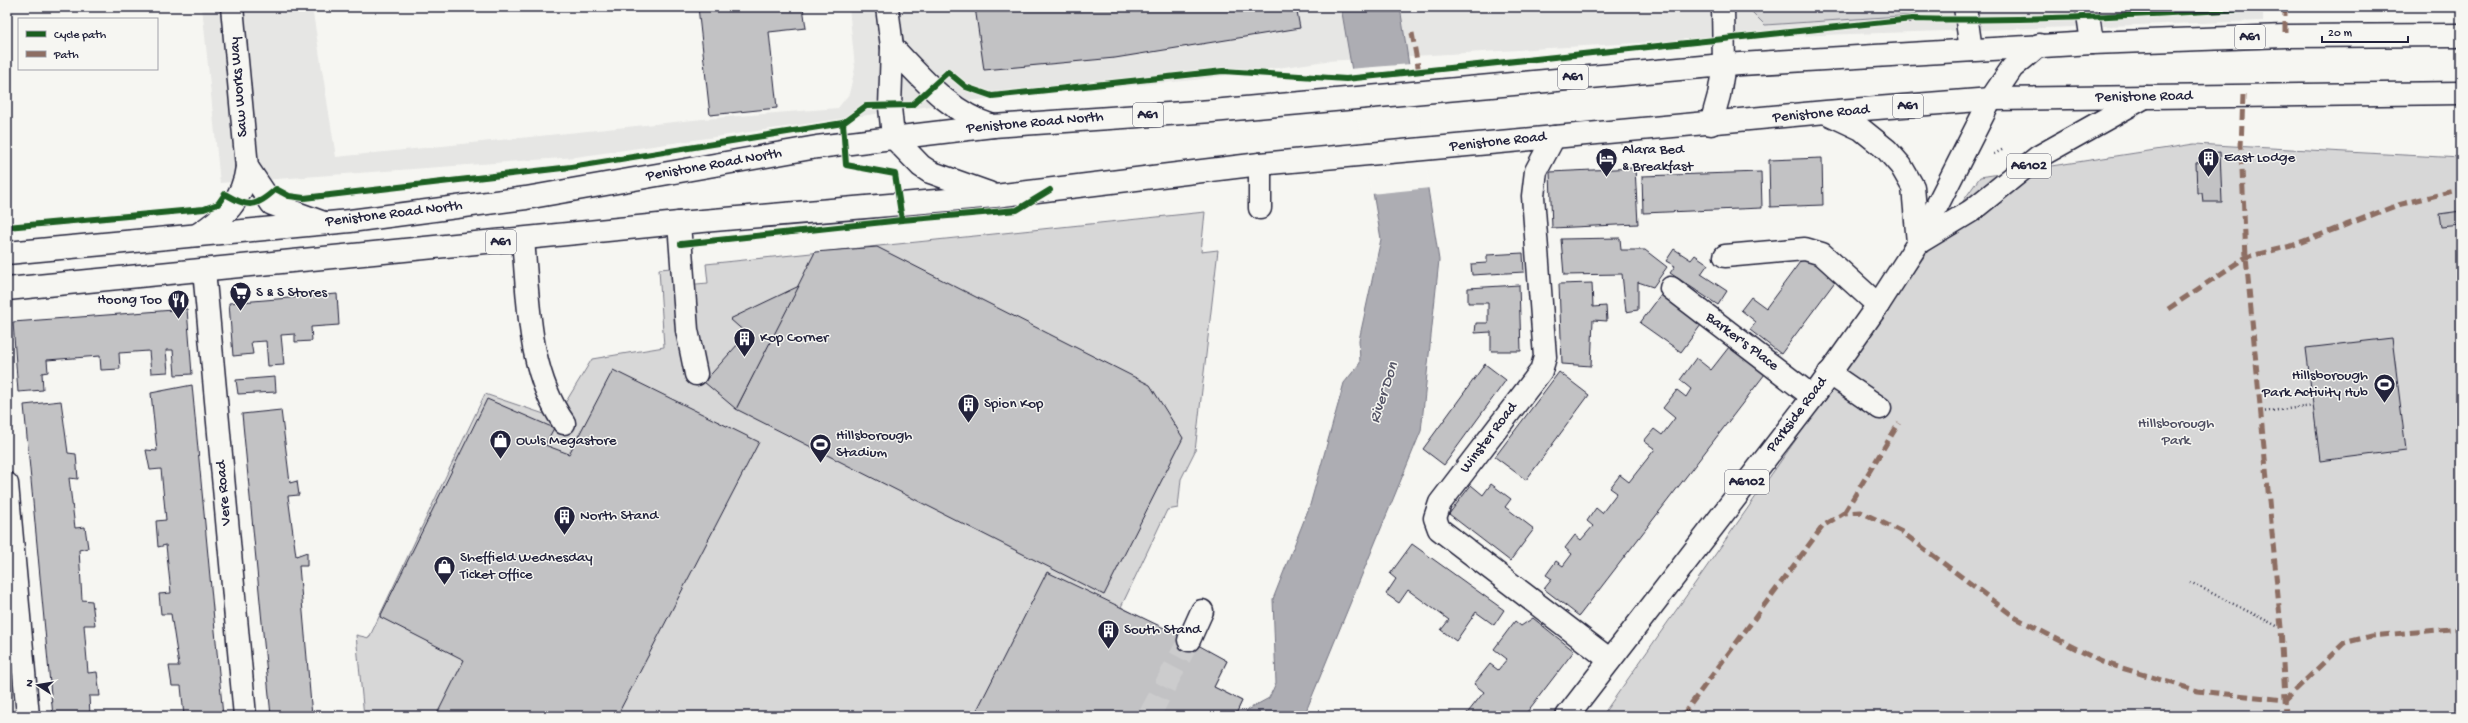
<svg xmlns="http://www.w3.org/2000/svg" width="2468" height="723" font-family="'Gochi Hand',sans-serif">
  <rect width="100%" height="100%" fill="#f6f6f2"/>
  <filter id="ink" filterUnits="userSpaceOnUse"><feTurbulence type="fractalNoise" baseFrequency=".025" numOctaves="2"/><feDisplacementMap in="SourceGraphic" scale="8" xChannelSelector="R" yChannelSelector="G"/><feConvolveMatrix kernelMatrix="1 2 1 2 8 2 1 2 1" color-interpolation-filters="sRGB"/></filter>
  <g filter="url(#ink)">
    <!-- built -->
    <path fill="#e6e6e4" d="M202 7H312L336 157 703 119 838 108 849 94 855 68 849 7H2263V21L1724 38 1326 61 1193 80 966 101 576 157 220 183Z"/>
    <!-- green -->
    <g fill="#d7d7d7" stroke="#7c7c89">
      <path d="M1747 7H1921L1915 15 1765 25Z"/>
      <path d="M2194 144 2461 158V716H1602L1980 177Z"/>
      <path d="M1205 212 1201 252 1218 250 1195 451 1181 479 1178 508 1167 510 1121 607 1227 661 1214 687 1242 701 1235 716H364L356 635 369 638 485 394 556 418 592 359 664 347 659 269 672 268 674 286 708 283 706 264Z"/>
    </g>
    <!-- water -->
    <path fill="#adadb3" stroke="#757583" d="M1341 7H1400L1439 260 1421 431 1304 716H1245L1247 710 1269 698 1276 683 1273 599 1310 505 1344 383 1360 363 1359 340 1381 239Z"/>
    <!-- pier -->
    <path fill="#f6f6f2" d="M1411 64 1430 188 1371 194 1348 69Z"/>
    <!-- building -->
    <g fill="#c2c2c4" stroke="#22223b">
      <path d="M698 7H803L806 28 769 32 777 108 710 115Z"/>
      <path d="M975 7H1296L1300 28 1115 58 984 70Z"/>
      <path d="M2220 152 2222 202H2203L2202 193H2197L2196 163 2201 162V154Z"/>
      <path d="M1822 158 1823 205 1770 207 1769 160Z"/>
      <path d="M1635 168 1638 224 1552 228 1550 172Z"/>
      <path d="M1761 172 1762 208 1643 213 1642 176Z"/>
      <path d="M2461 211V225L2441 227 2439 214Z"/>
      <path d="M1620 238 1621 250H1645L1667 267 1653 287 1638 282V310L1626 312 1622 274 1564 275 1561 239Z"/>
      <path d="M877 247 1150 385 1183 438 1104 595 736 409 815 252Z"/>
      <path d="M1674 249 1691 260 1695 255 1708 264 1701 274 1727 291 1718 305 1670 273 1675 266 1666 261Z"/>
      <path d="M1808 251 1840 275 1781 354 1750 330 1756 322 1741 310 1751 297 1766 308Z"/>
      <path d="M1523 253 1524 272 1472 275 1471 264 1487 263V255Z"/>
      <path d="M1592 283 1593 307 1606 306 1607 321 1593 320 1591 366 1562 364 1559 284Z"/>
      <path d="M1519 285 1521 351H1491V332L1475 333 1476 323H1488V303H1468V288Z"/>
      <path d="M799 286 736 409 704 382 747 334 730 319Z"/>
      <path d="M337 294 339 325 311 327 312 341 295 342V334L281 335 284 365 268 366 266 341 251 342 253 354 233 356 229 303Z"/>
      <path d="M1661 295 1701 325 1681 352 1640 323Z"/>
      <path d="M187 309 192 374 175 375 173 350H166L168 372 151 373 149 351 119 353 120 369 101 370 100 356 47 360 48 372 42 373 43 390 18 392 13 322Z"/>
      <path d="M2392 338 2406 450 2320 461 2306 348Z"/>
      <path d="M1729 347 1765 374 1579 616 1544 589 1552 579 1546 575 1556 561 1563 566 1572 554 1565 548 1575 535 1581 540 1593 526 1587 521 1596 508 1602 513 1617 493 1610 488 1620 475 1629 482 1655 449 1644 441 1654 429 1662 435 1675 418 1663 408 1677 390 1686 397 1691 389 1680 380 1696 358 1711 370Z"/>
      <path d="M1485 364 1506 380 1444 465 1423 449Z"/>
      <path d="M613 370 759 442 617 716H436L464 660 380 617 487 399 554 428 545 445 569 454Z"/>
      <path d="M1559 372 1589 395 1526 480 1495 457Z"/>
      <path d="M275 377 276 392 238 394 236 380Z"/>
      <path d="M192 385 223 716H184L181 686H172L169 666H179L171 614H161L159 594 171 593 166 545 158 547 156 521 166 520 161 469 150 470 146 450 157 451 151 393Z"/>
      <path d="M61 401 68 453 76 454 78 479 69 478 75 528 85 527 88 548 79 550 82 600 92 601 95 625H84L88 673 97 672 100 696H89L90 716H53L24 405Z"/>
      <path d="M281 410 290 483 297 481 299 495 288 496 296 556 307 552V566H299L312 716H271L242 414Z"/>
      <path d="M1491 484 1511 499 1505 507 1534 529 1510 561 1449 514 1471 485 1483 495Z"/>
      <path d="M1412 544 1504 610 1494 625 1476 612 1456 641 1441 630 1449 620 1408 590 1399 603 1386 594 1396 579 1390 574Z"/>
      <path d="M1047 572 1189 640 1227 661 1214 687 1242 701 1235 716H974Z"/>
      <path d="M1533 618 1574 651 1524 716H1465L1484 692 1474 684 1490 664 1498 670 1507 659 1494 649 1515 621 1521 626Z"/>
    </g>
    <g fill="none" stroke-linecap="round" stroke-linejoin="round">
      <!-- minor-tunnel -->
      <path stroke="#cccccd" stroke-width="22" stroke-dasharray="22 11" stroke-linecap="butt" d="M1149 716 1189 640"/>
      <defs>
        <g id="minor">
          <path d="M1723 7 1724 65"/>
          <path d="M1965 7 1971 50"/>
          <path d="M2087 7 2092 43"/>
          <path d="M1554 137 1536 171 1533 196 1545 357 1541 371 1440 503 1435 518 1439 529 1610 660"/>
          <path d="M1260 164V208"/>
          <path d="M247 167 272 204 324 223"/>
          <path d="M679 223 687 330 696 374"/>
          <path d="M197 235C224 218 243 200 247 167L232 7"/>
          <path d="M523 240C529 302 527 370 564 423"/>
          <path d="M1725 256 1805 249 1822 254 1878 305"/>
          <path d="M204 270 245 716"/>
          <path d="M1671 288 1813 397"/>
          <path d="M1829 373 1880 408"/>
          <path d="M7 484 28 716"/>
          <path d="M1189 640 1202 611"/>
        </g>
        <g id="major">
          <path d="M887 7 892 47 890 107 893 137"/>
          <path d="M892 47C922 78 950 113 993 126"/>
          <path d="M1918 243 1971 211 2038 157 2145 97"/>
          <path d="M1567 716 1813 397 1878 305 1918 243 1991 99"/>
        </g>
        <g id="highway">
          <path d="M1991 99 2012 68 2039 45"/>
          <path d="M1827 113 1861 129 1887 150 1901 166 1913 187 1918 243"/>
          <path d="M1711 124 1719 95 1724 65"/>
          <path d="M893 137 921 166 930 172 989 193"/>
          <path d="M7 253 350 221 526 198 817 147 993 126 1212 111 1724 65 2092 43 2285 36 2461 35"/>
          <path d="M7 289 679 223 995 196 1260 164 1826 112 1991 99 2461 93"/>
        </g>
      </defs>
      <!-- minor casing -->
      <use href="#minor" stroke="#22223b" stroke-width="25"/>
      <!-- major casing -->
      <use href="#major" stroke="#22223b" stroke-width="25"/>
      <!-- highway casing -->
      <use href="#highway" stroke="#22223b" stroke-width="25"/>
      <!-- path -->
      <g stroke="#22223b" stroke-width="2.5" stroke-dasharray="1 3" stroke-linecap="butt">
        <path d="M1909 19V27"/>
        <path d="M1994 154 2004 149"/>
        <path d="M2261 412 2313 406"/>
        <path d="M2190 582 2281 628"/>
      </g>
      <!-- minor -->
      <use href="#minor" stroke="#f6f6f2" stroke-width="22"/>
      <!-- major -->
      <use href="#major" stroke="#f6f6f2" stroke-width="22"/>
      <!-- highway -->
      <use href="#highway" stroke="#f6f6f2" stroke-width="22"/>
      <!-- quiet -->
      <g stroke="#8d6e63" stroke-width="5" stroke-dasharray="10 5" stroke-linecap="butt">
        <path d="M2285 7V36"/>
        <path d="M1412 33 1419 72"/>
        <path d="M2243 95 2241 147 2246 257 2281 628 2286 716"/>
        <path d="M2168 309 2246 257 2291 246 2398 205 2461 189"/>
        <path d="M1844 513 1899 423"/>
        <path d="M1682 716 1823 526 1844 513 1861 512 1902 532 2016 618 2102 662 2198 691 2285 700 2344 643 2371 636 2461 628"/>
      </g>
      <defs>
        <g id="cycleway">
          <path d="M843 123 846 165 895 174 902 220"/>
          <path d="M7 227 204 209 218 204 225 194C249 208 255 208 276 189L289 196 304 198 571 167 843 123 866 106 912 105 948 72 966 87 992 96 1223 71 1346 79 1912 19C2036 22 2159 13 2283 7"/>
          <path d="M681 244 902 220 1017 210 1050 190"/>
        </g>
      </defs>
      <!-- cycleway casing -->
      <use href="#cycleway" stroke="#f6f6f2" stroke-width="8"/>
      <!-- cycleway -->
      <use href="#cycleway" stroke="#1b5e20" stroke-width="6"/>
    </g>
  </g>
  <!-- icons -->
  <defs>
    <symbol id="building-pin" viewBox="-11 -11 22 30"><path d="M0 17L-7.5 6A9.5 9.5 0 1 1 7.5 6Z" fill="#22223b" stroke="#f6f6f2"/><path d="M-4-6H4V6H1V3H-1V6H-4ZM-2.5-4.3h1.7v1.8h-1.7ZM.8-4.3h1.7v1.8H.8ZM-2.5-1h1.7V.8h-1.7ZM.8-1h1.7V.8H.8Z" fill="#fff"/></symbol>
    <symbol id="hotel-pin" viewBox="-11 -11 22 30"><path d="M0 17L-7.5 6A9.5 9.5 0 1 1 7.5 6Z" fill="#22223b" stroke="#f6f6f2"/><path d="M-6-4.5h1.5V1H6V5H4.5V3h-9V5H-6ZM-4 0a1.8 1.8 0 1 1 3.6 0ZM.5 0V-2.5h3Q6-2.5 6 0Z" fill="#fff"/></symbol>
    <symbol id="supermarket-pin" viewBox="-11 -11 22 30"><path d="M0 17L-7.5 6A9.5 9.5 0 1 1 7.5 6Z" fill="#22223b" stroke="#f6f6f2"/><path d="M-6-5.5h2.5l.6 2H6L4.5 2H-2.5L-4.4-4H-6ZM-1.5 3.2a1.3 1.3 0 1 0 .1 0ZM3 3.2a1.3 1.3 0 1 0 .1 0Z" fill="#fff"/></symbol>
    <symbol id="restaurant-pin" viewBox="-11 -11 22 30"><path d="M0 17L-7.5 6A9.5 9.5 0 1 1 7.5 6Z" fill="#22223b" stroke="#f6f6f2"/><path d="M-5-6h1v4h1v-4h1v4h1v-4h1v5L-1.5 .5V6h-2V.5L-5-1ZM5-6V6H3V1.5H1.5Q1.5-4 5-6Z" fill="#fff"/></symbol>
    <symbol id="stadium-pin" viewBox="-11 -11 22 30"><path d="M0 17L-7.5 6A9.5 9.5 0 1 1 7.5 6Z" fill="#22223b" stroke="#f6f6f2"/><path d="M0-5a6.5 5 0 1 0 0 10a6.5 5 0 1 0 0-10ZM-3.5-1.8h7v3.6h-7Z" fill="#fff"/></symbol>
    <symbol id="shop-pin" viewBox="-11 -11 22 30"><path d="M0 17L-7.5 6A9.5 9.5 0 1 1 7.5 6Z" fill="#22223b" stroke="#f6f6f2"/><path d="M-5-2.5h2.3a2.7 3.5 0 0 1 5.4 0H5L5.5 6h-11ZM-1.5-2.5h3a1.5 2.3 0 0 0-3 0Z" fill="#fff"/></symbol>
  </defs>
  <g fill-rule="evenodd">
    <use href="#building-pin" x="2196" y="146" width="25" height="34"/>
    <use href="#hotel-pin" x="1594" y="146" width="25" height="34"/>
    <use href="#supermarket-pin" x="228" y="280" width="25" height="34"/>
    <use href="#restaurant-pin" x="166" y="288" width="25" height="34"/>
    <use href="#building-pin" x="732" y="326" width="25" height="34"/>
    <use href="#stadium-pin" x="2372" y="372" width="25" height="34"/>
    <use href="#building-pin" x="956" y="392" width="25" height="34"/>
    <use href="#shop-pin" x="488" y="428" width="25" height="34"/>
    <use href="#stadium-pin" x="808" y="432" width="25" height="34"/>
    <use href="#building-pin" x="552" y="504" width="25" height="34"/>
    <use href="#shop-pin" x="432" y="554" width="25" height="34"/>
    <use href="#building-pin" x="1096" y="618" width="25" height="34"/>
  </g>
  <g text-anchor="middle" dominant-baseline="central" stroke-width="3" stroke-linejoin="round" paint-order="stroke">
    <!-- shield labels -->
    <g fill="#f6f6f2" stroke="#626272" stroke-width="1">
      <rect x="2235" y="25" width="30" height="24" rx="3"/>
      <rect x="1558" y="65" width="30" height="24" rx="3"/>
      <rect x="1893" y="94" width="30" height="24" rx="3"/>
      <rect x="1133" y="103" width="30" height="24" rx="3"/>
      <rect x="2007" y="154" width="44" height="24" rx="3"/>
      <rect x="486" y="230" width="30" height="24" rx="3"/>
      <rect x="1725" y="470" width="44" height="24" rx="3"/>
    </g>
    <g font-size="14" font-weight="bold" fill="#22223b">
      <text x="2250" y="37">A61</text>
      <text x="1573" y="77">A61</text>
      <text x="1908" y="106">A61</text>
      <text x="1148" y="115">A61</text>
      <text x="2029" y="166">A6102</text>
      <text x="501" y="242">A61</text>
      <text x="1747" y="482">A6102</text>
    </g>
    <!-- street labels -->
    <g font-size="15" fill="#22223b" stroke="#f6f6f2">
      <text transform="translate(239 87) rotate(-95)">Saw Works Way</text>
      <text transform="translate(2144 97) rotate(-1)">Penistone Road</text>
      <text transform="translate(1821 114) rotate(-5)">Penistone Road</text>
      <text transform="translate(1035 123) rotate(-5)">Penistone Road North</text>
      <text transform="translate(1498 142) rotate(-6)">Penistone Road</text>
      <text transform="translate(714 165) rotate(-10)">Penistone Road North</text>
      <text transform="translate(394 214) rotate(-7)">Penistone Road North</text>
      <text transform="translate(1742 342) rotate(37)">Barker's Place</text>
      <text transform="translate(1797 415) rotate(-53)">Parkside Road</text>
      <text transform="translate(1489 438) rotate(-53)">Winster Road</text>
      <text transform="translate(224 493) rotate(-95)">Vere Road</text>
    </g>
    <!-- poi labels -->
    <g font-size="15" fill="#22223b" stroke="#f6f6f2" text-anchor="start">
      <text x="1622" y="150">Alara Bed<tspan x="1622" dy="17">&amp; Breakfast</tspan></text>
      <text x="2224" y="158">East Lodge</text>
      <text x="256" y="293">S &amp; S Stores</text>
      <text x="162" y="300" text-anchor="end">Hoong Too</text>
      <text x="760" y="338">Kop Corner</text>
      <text x="2368" y="376" text-anchor="end">Hillsborough<tspan x="2368" dy="17">Park Activity Hub</tspan></text>
      <text x="984" y="404">Spion Kop</text>
      <text x="836" y="436">Hillsborough<tspan x="836" dy="17">Stadium</tspan></text>
      <text x="516" y="441">Owls Megastore</text>
      <text x="580" y="516">North Stand</text>
      <text x="460" y="558">Sheffield Wednesday<tspan x="460" dy="17">Ticket Office</tspan></text>
      <text x="1124" y="630">South Stand</text>
    </g>
    <!-- park labels -->
    <g font-size="15" fill="#4f4f62" stroke="#f6f6f2">
      <text x="2176" y="424">Hillsborough<tspan x="2176" dy="17">Park</tspan></text>
    </g>
    <!-- water labels -->
    <g font-size="16" font-style="italic" fill="#535365" stroke="#f6f6f2">
      <text transform="translate(1385 393) rotate(-72)">River Don</text>
    </g>
  </g>
  <!-- margin -->
  <rect width="2468" height="723" fill="none" stroke="#f6f6f2" stroke-width="24"/>
  <rect x="12" y="12" width="2444" height="699" fill="none" stroke="#22223b" stroke-width="1.5" filter="url(#ink)"/>
  <!-- legend -->
  <rect x="18" y="18" width="140" height="52" fill="#f6f6f2" stroke="#a1a1a9"/>
  <rect x="26" y="31" width="20" height="6" fill="#1b5e20" stroke="#a1a1a9"/>
  <text x="54" y="38" font-size="12" fill="#22223b">Cycle path</text>
  <rect x="26" y="51" width="20" height="6" fill="#8d6e63" stroke="#a1a1a9"/>
  <text x="54" y="58" font-size="12" fill="#22223b">Path</text>
  <!-- north arrow -->
  <g transform="translate(38 685) rotate(282)" stroke="#f6f6f2" stroke-width="3" paint-order="stroke">
  <path d="M0-3L7 15L0 10L-7 15Z" fill="#22223b"/>
  <text y="-6" font-size="11" font-weight="bold" text-anchor="middle" fill="#22223b">N</text>
  </g>
  <!-- scale -->
  <path d="M2322 36v6h86v-6" fill="none" stroke="#22223b" stroke-width="2"/>
  <text x="2328" y="36" font-size="12" fill="#22223b" stroke="#f6f6f2" stroke-width="3" paint-order="stroke">20 m</text>
</svg>
